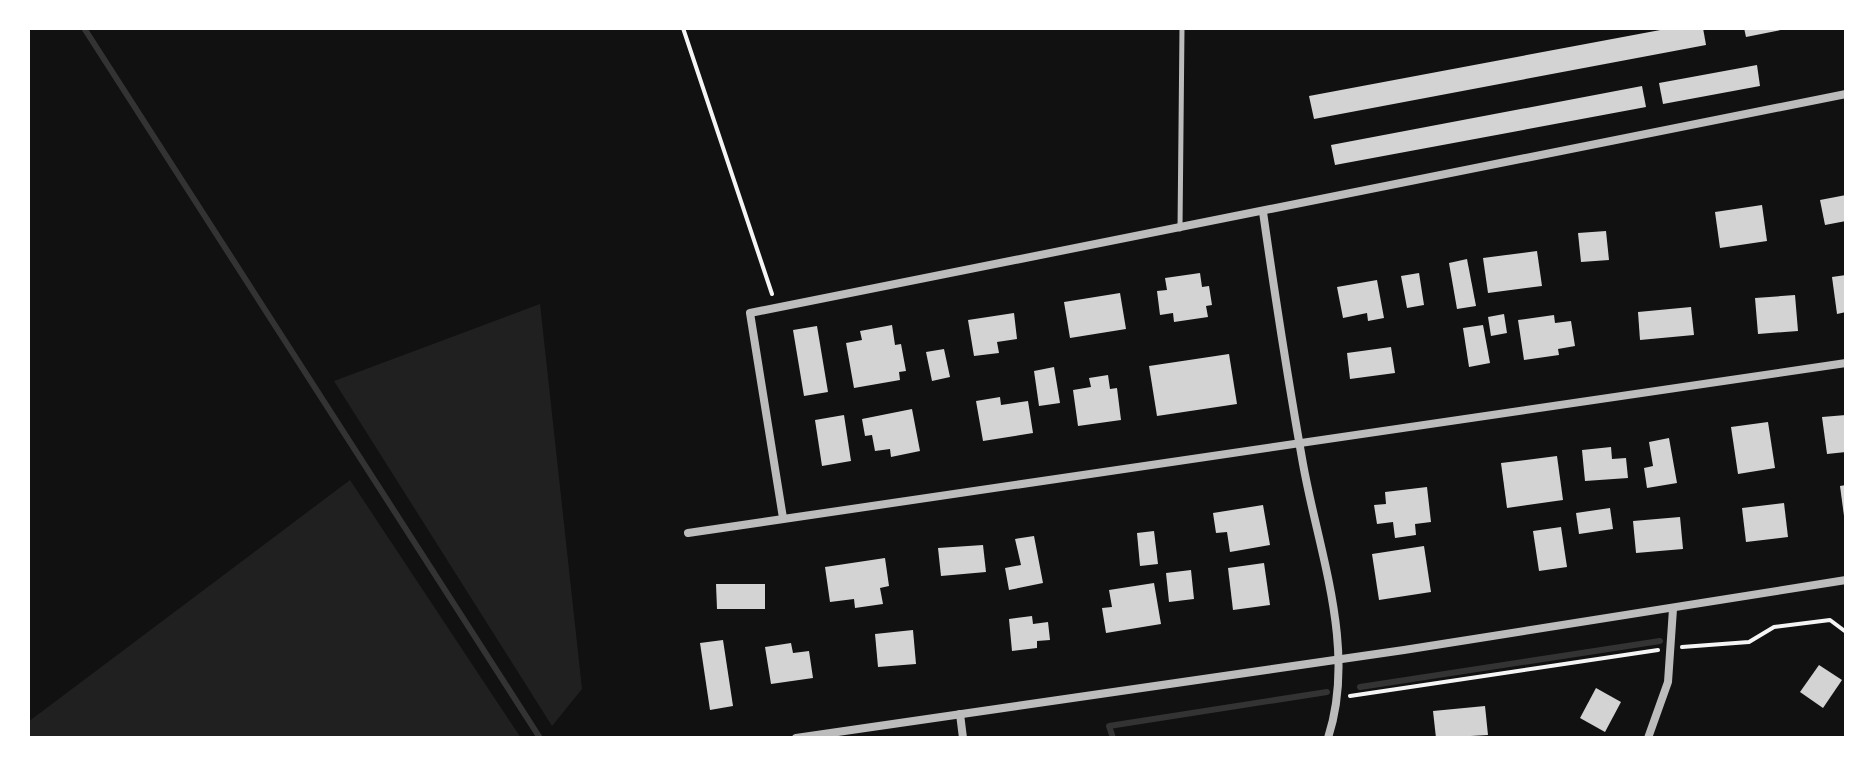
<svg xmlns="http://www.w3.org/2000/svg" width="1874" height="766" font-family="Merriweather,serif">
  <rect width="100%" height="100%" fill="#111"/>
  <!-- green -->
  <g fill="#202020">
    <path d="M540 304 582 689 552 726 334 381Z"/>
    <path d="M350 480 521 738H28V722Z"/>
  </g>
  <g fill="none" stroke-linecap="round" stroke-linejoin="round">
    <!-- stream -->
    <g stroke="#333" stroke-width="6">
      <path d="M84 28 540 738"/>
      <path d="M1360 687 1660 641"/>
      <path d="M1113 738 1109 726 1327 692"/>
    </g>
  </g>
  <!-- building -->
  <g fill="#d3d3d3">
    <path d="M1671 28H1703L1706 45 1314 119 1309 96Z"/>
    <path d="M1744 28H1786V29L1746 37Z"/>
    <path d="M1757 65 1760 86 1663 104 1659 83Z"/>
    <path d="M1642 86 1646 107 1335 165 1331 145Z"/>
    <path d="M1846 195V221L1825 225 1820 200Z"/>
    <path d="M1762 205 1767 241 1720 248 1715 212Z"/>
    <path d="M1606 231 1609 260 1581 262 1578 233Z"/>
    <path d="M1537 251 1542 286 1488 293 1483 258Z"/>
    <path d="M1467 259 1476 306 1457 309 1449 263Z"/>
    <path d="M1200 273 1202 287 1209 286 1212 305 1206 306 1208 317 1174 322 1173 313 1160 315 1157 291 1167 290 1165 278Z"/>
    <path d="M1419 273 1424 305 1407 308 1401 276Z"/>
    <path d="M1846 275V312L1837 314 1832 277Z"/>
    <path d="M1377 280 1384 318 1368 321 1367 313 1343 318 1337 287Z"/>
    <path d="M1120 293 1126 329 1070 338 1064 302Z"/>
    <path d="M1795 295 1798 331 1758 334 1755 298Z"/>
    <path d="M1691 307 1694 335 1640 340 1638 312Z"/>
    <path d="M1014 313 1017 339 997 342 999 353 974 356 968 320Z"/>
    <path d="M1504 314 1507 333 1491 336 1488 317Z"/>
    <path d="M1554 315 1555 323 1571 321 1575 346 1558 349 1559 355 1524 360 1518 320Z"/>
    <path d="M892 325 895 345 901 344 906 371 899 372 900 380 854 388 846 343 862 340 860 331Z"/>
    <path d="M1483 325 1490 363 1469 367 1463 328Z"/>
    <path d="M817 326 828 392 804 396 793 330Z"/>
    <path d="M1391 347 1395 373 1350 379 1347 353Z"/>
    <path d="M944 349 950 377 932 381 926 352Z"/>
    <path d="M1229 354 1237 404 1157 416 1149 366Z"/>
    <path d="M1054 367 1060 403 1039 406 1034 371Z"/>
    <path d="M1108 375 1110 389 1117 388 1121 420 1078 426 1073 390 1091 387 1089 378Z"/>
    <path d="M1000 397 1001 405 1028 401 1033 433 983 441 976 401Z"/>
    <path d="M912 409 920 451 891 457 890 449 875 451 872 435 865 436 862 419Z"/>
    <path d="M844 415 851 461 822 466 815 420Z"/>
    <path d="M1846 415V452L1827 454 1822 417Z"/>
    <path d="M1768 422 1775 468 1738 474 1731 427Z"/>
    <path d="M1669 438 1677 483 1647 488 1644 468 1653 466 1649 442Z"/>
    <path d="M1611 447 1612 459 1626 458 1628 478 1585 481 1582 450Z"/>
    <path d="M1557 456 1563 500 1507 508 1501 463Z"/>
    <path d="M1846 485V516H1844L1840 486Z"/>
    <path d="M1427 487 1431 522 1415 524 1416 535 1395 538 1393 522 1377 524 1374 505 1386 504 1385 492Z"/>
    <path d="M1784 503 1788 537 1746 542 1742 508Z"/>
    <path d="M1263 505 1270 545 1230 552 1227 532 1216 533 1213 513Z"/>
    <path d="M1610 508 1613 529 1579 534 1576 513Z"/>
    <path d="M1680 517 1683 549 1636 553 1633 521Z"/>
    <path d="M1561 527 1567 567 1539 571 1533 531Z"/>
    <path d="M1154 531 1158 564 1140 566 1137 533Z"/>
    <path d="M1034 536 1043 583 1009 590 1005 568 1021 565 1015 539Z"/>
    <path d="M983 545 986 572 941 576 938 548Z"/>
    <path d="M1424 546 1431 592 1379 600 1372 554Z"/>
    <path d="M885 558 889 586 880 588 883 604 855 608 854 599 830 602 825 567Z"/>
    <path d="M1264 563 1270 605 1233 610 1228 568Z"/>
    <path d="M1191 570 1194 599 1169 602 1166 573Z"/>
    <path d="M1154 583 1161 624 1106 633 1102 608 1112 607 1109 590Z"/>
    <path d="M716 584H765V609H717Z"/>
    <path d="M1032 616 1033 624 1048 622 1050 640 1037 641V648L1012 651 1009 619Z"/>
    <path d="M913 630 916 664 878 667 875 634Z"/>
    <path d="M723 640 733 706 710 710 700 643Z"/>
    <path d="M791 643 793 653 809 651 813 678 771 684 765 647Z"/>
    <path d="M1819 665 1842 680 1823 708 1800 692Z"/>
    <path d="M1596 688 1621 702 1605 732 1580 718Z"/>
    <path d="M1485 706 1488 735 1436 738 1433 711Z"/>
  </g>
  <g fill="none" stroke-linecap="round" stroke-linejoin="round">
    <!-- path -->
    <g stroke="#f5f5f5" stroke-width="4">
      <path d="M683 28 772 294"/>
      <path d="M1682 647 1749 642 1774 627 1830 620 1846 632"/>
      <path d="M1350 696 1658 650"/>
    </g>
    <!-- service -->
    <path stroke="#bcbcbc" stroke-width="5" d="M1180 229 1182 28"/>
    <!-- minor -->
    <g stroke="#bcbcbc" stroke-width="8">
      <path d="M1263 212C1275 296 1288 380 1303 464 1319 553 1357 649 1328 738"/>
      <path d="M783 518 750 313 1846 94"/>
      <path d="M688 533 1846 363"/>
      <path d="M960 714 963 738"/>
      <path d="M796 738 1404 650 1846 580"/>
      <path d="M1648 738 1668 682 1673 609"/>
    </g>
  </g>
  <!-- border -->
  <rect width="1874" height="766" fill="none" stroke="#ffffff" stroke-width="60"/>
</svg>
